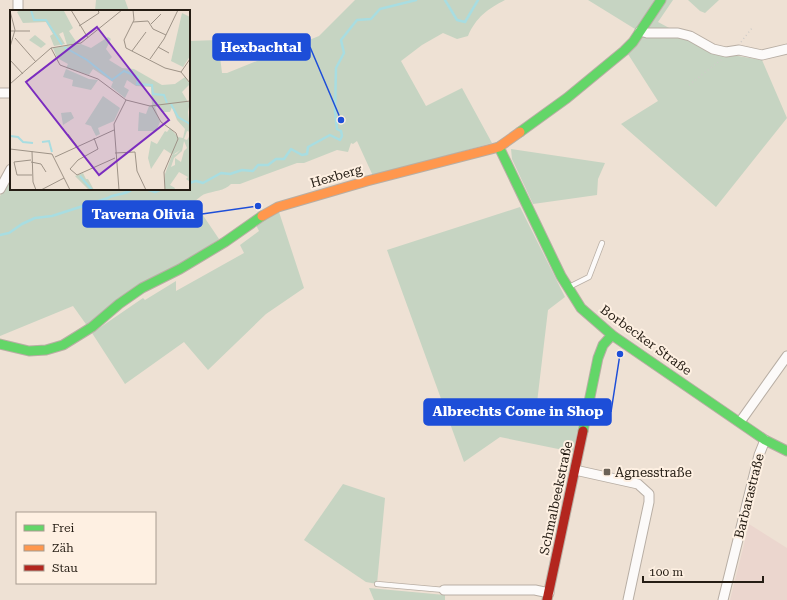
<svg xmlns="http://www.w3.org/2000/svg" width="787" height="600" font-family="'Roboto Serif',serif">
  <rect width="100%" height="100%" fill="#eee1d4"/>
  <!-- education -->
  <path fill="#ebd6ce" d="M749 524 787 548V600H730Z"/>
  <!-- green -->
  <g fill="#c6d4c2">
    <path d="M96 0H125L129 11H95Z"/>
    <path d="M355 0H505C488 9 476 17 468 36L457 39 443 33 422 45 401 61 426 106 462 88 492 143 373 176 357 141 353 144 351 143 348 152 337 150 304 163H297L240 184H231C225 191 213 191 205 194 201 195 197 200 194 202L219 239 88 327 73 306 0 336V196L11 178V189H189V41L218 40 222 73H227L319 36Z"/>
    <path d="M588 0H673L658 22 714 52 762 60 787 118 716 207 621 124 658 101 626 51 635 29Z"/>
    <path d="M688 0H719L705 13 700 11Z"/>
    <path d="M511 149 605 163 598 179 597 195 533 204 512 159Z"/>
    <path d="M520 207 565 297 548 310 536 411 534 413 579 422 573 452 500 437 464 462 387 250Z"/>
    <path d="M279 212 304 288 266 314 208 370 184 342 125 384 92 333 143 298 145 300 176 281V291L244 253 240 245 259 231 255 223Z"/>
    <path d="M343 484 385 498 377 584 366 582 304 540Z"/>
    <path d="M369 588 445 595V600H374Z"/>
  </g>
  <g fill="none" stroke-linecap="round" stroke-linejoin="round">
    <!-- stream -->
    <g stroke="#a8dde1" stroke-width="2.5">
      <path d="M445 0 457 20 465 22 478 0"/>
      <path d="M189 183 196 181 203 183 221 173 230 174 242 170 253 171 258 165H268L276 159H284L291 149 302 155 307 154 308 147 330 135 340 140 342 136 341 131 337 129 335 111 336 68 344 53 341 40 357 20 371 19 380 9 416 0"/>
      <path d="M146 189 155 192 162 189"/>
      <path d="M0 235 9 233 22 224 35 218 52 216 108 198C115 193 125 196 132 189"/>
    </g>
    <defs>
      <g id="lane">
        <path d="M569 287 589 277 602 243"/>
        <path d="M377 584 444 590"/>
      </g>
      <g id="street">
        <path d="M18 11V0"/>
        <path d="M640 31 647 33H678L690 36 713 49 726 52 739 50 762 55 787 49"/>
        <path d="M0 93H11"/>
        <path d="M0 189 11 169"/>
        <path d="M740 422 787 356"/>
        <path d="M575 470 638 484 649 494V502L628 600"/>
        <path d="M444 590H535L549 593"/>
        <path d="M723 600 759 455 765 440"/>
      </g>
      <g id="fast">
        <path d="M520 132 567 98 624 51 633 42 661 0"/>
        <path d="M499 147 561 276 581 308 612 335 765 440 787 451"/>
        <path d="M0 344 29 351 46 350 63 345 92 327 119 304 142 288 180 269 225 242 262 216"/>
        <path d="M583 431 598 358 603 345 612 335"/>
      </g>
      <path id="slow" d="M262 216 278 207 367 181 499 147 520 132"/>
      <path id="jam" d="M547 600 583 431"/>
    </defs>
    <!-- lane casing -->
    <use href="#lane" stroke="#b8aea4" stroke-width="6"/>
    <!-- street casing -->
    <use href="#street" stroke="#b8aea4" stroke-width="11"/>
    <!-- fast casing -->
    <use href="#fast" stroke="#b8aea4" stroke-width="11"/>
    <!-- slow casing -->
    <use href="#slow" stroke="#b8aea4" stroke-width="11"/>
    <!-- jam casing -->
    <use href="#jam" stroke="#b8aea4" stroke-width="11"/>
    <!-- path -->
    <g stroke="#cfccc8" stroke-width="1.5" stroke-dasharray="1 3" stroke-linecap="butt">
      <path d="M741 42 752 28"/>
      <path d="M689 85 722 59"/>
    </g>
    <!-- lane -->
    <use href="#lane" stroke="#fcfaf9" stroke-width="4.5"/>
    <!-- street -->
    <use href="#street" stroke="#fcfaf9" stroke-width="9"/>
    <!-- fast -->
    <use href="#fast" stroke="#63d668" stroke-width="9"/>
    <!-- slow -->
    <use href="#slow" stroke="#ff974d" stroke-width="9"/>
    <!-- jam -->
    <use href="#jam" stroke="#b3261e" stroke-width="9"/>
  </g>
  <!-- markers -->
  <rect fill="#6b6257" stroke="#fef0e2" stroke-width="1.5" x="603" y="468" width="8" height="8" rx="2"/>
  <g text-anchor="middle" dominant-baseline="central" stroke-width="4" stroke-linejoin="round" paint-order="stroke">
    <!-- street labels -->
    <g font-size="13" fill="#251d14" stroke="#fef0e2">
      <text transform="translate(336 176) rotate(-16)">Hexberg</text>
      <text transform="translate(646 340) rotate(36)">Borbecker Straße</text>
      <text transform="translate(749 496) rotate(-76)">Barbarastraße</text>
      <text transform="translate(556 498) rotate(-78)">Schmalbeekstraße</text>
    </g>
    <!-- poi labels -->
    <g font-size="13" fill="#251d14" stroke="#fef0e2" text-anchor="start">
      <text x="615" y="472">Agnesstraße</text>
    </g>
  </g>
  <!-- overview -->
  <g transform="translate(10 10)">
    <rect width="180" height="180" fill="#eee1d4"/>
    <path d="M10 0 54 1 63 18 59 21 67 33 57 35 53 22 49 24 55 34 44 36 40 26 43 24 36 12 13 13 7 2ZM172 3 180 7V46L173 57 161 51ZM25 25 36 34 31 38 19 30ZM98 27 101 29 96 39 102 47 99 50 112 58 124 59 152 75 165 74 175 67 180 74 172 82 178 92 180 91 178 102 180 122 177 121 174 129 177 130 180 125V172L176 169 178 167 169 162 160 175 165 178 164 180H155V164L162 145 166 144 170 140 163 145 154 139 141 159 138 148 141 131 147 134 155 121 157 122 160 118 168 127 173 128 175 119 167 110 162 97 160 102H151V97H145L150 112 146 121H128L129 102 136 104 139 96 142 95 141 77 126 76 117 70 114 77 119 80 115 88 101 77 103 72 83 59 79 65 56 58 58 54 47 48 43 38 71 34 81 38ZM174 131 177 138 174 141 171 152 165 148V155L161 157 164 148 172 141ZM56 59 79 69 88 70 81 80 62 76 63 70 53 67ZM93 86 110 98 104 111 88 118 90 124 86 126 81 116 75 114ZM61 102 64 108 53 115 51 103ZM73 163 76 169H78L84 180H79L65 166Z" fill="#c6d4c2" fill-rule="evenodd"/>
    <path fill="none" stroke="#a8dde1" stroke-width="2" d="M21 0 24 10H36L52 35M54 37 77 50 102 70 114 61 128 67 127 74 142 75 143 84 154 85 157 93M161 94 168 107 180 114M0 126 8 127 13 132 23 133M32 132 39 131 42 142M70 166 82 180"/>
    <path fill="none" stroke="#9e9387" stroke-width="1" d="M61 0 78 28M123 0 124 10 114 30 116 38 155 58 171 62 180 73M0 1 5 20 0 37M123 12 138 11 143 19 156 25M141 14 151 4M69 16 89 3 88 0M0 21H20M5 28 26 52M148 37 159 43M41 38 50 55 88 69 116 90 140 96 180 91M122 41 136 22M140 49 154 29 168 0M0 50 13 64M171 62 180 49M0 74 41 38 71 33 112 0M142 96 151 112 166 123 168 129 154 162 155 180M58 124 67 136M0 139 42 144 60 180M22 141 23 172 26 180M105 143 125 142 127 161 136 180M45 147 104 120M21 150 4 152 7 165H22M21 152 31 154 36 162M60 159 67 165 105 148M60 159 68 150 88 139 84 128M31 180 54 168M109 180 104 114 116 90"/>
    <path fill="#7b2cbf" fill-opacity="0.15" stroke="#7b2cbf" stroke-width="2" d="M87 17 159 110 89 165 16 72Z"/>
    <rect width="180" height="180" fill="none" stroke="#251d14" stroke-width="2"/>
  </g>
  <!-- callouts -->
  <path fill="none" stroke="#1d4ed8" stroke-width="1.5" d="M341 120L310 47M258 206L202 214M620 354L611 412"/>
  <g fill="#1d4ed8" stroke="#fef0e2" stroke-width="1.5">
    <circle cx="341" cy="120" r="4"/>
    <circle cx="258" cy="206" r="4"/>
    <circle cx="620" cy="354" r="4"/>
  </g>
  <g fill="#1d4ed8" stroke="#1d4ed8" stroke-width="1.5">
    <rect x="213" y="34" width="97" height="26" rx="4"/>
    <rect x="83" y="201" width="119" height="26" rx="4"/>
    <rect x="424" y="399" width="187" height="26" rx="4"/>
  </g>
  <g font-size="14" text-anchor="middle" font-weight="bold" fill="#fff">
    <text x="261" y="52">Hexbachtal</text>
    <text x="143" y="219">Taverna Olivia</text>
    <text x="518" y="416">Albrechts Come in Shop</text>
  </g>
  <!-- legend -->
  <rect x="16" y="512" width="140" height="72" fill="#fef0e2" stroke="#a79c90"/>
  <rect x="24" y="525" width="20" height="6" fill="#63d668" stroke="#a79c90"/>
  <text x="52" y="532" font-size="12" fill="#251d14">Frei</text>
  <rect x="24" y="545" width="20" height="6" fill="#ff974d" stroke="#a79c90"/>
  <text x="52" y="552" font-size="12" fill="#251d14">Zäh</text>
  <rect x="24" y="565" width="20" height="6" fill="#b3261e" stroke="#a79c90"/>
  <text x="52" y="572" font-size="12" fill="#251d14">Stau</text>
  <!-- scale -->
  <path d="M643 576v6h120v-6" fill="none" stroke="#251d14" stroke-width="2"/>
  <text x="649" y="576" font-size="12" fill="#251d14" stroke="#fef0e2" stroke-width="3" paint-order="stroke">100 m</text>
</svg>
